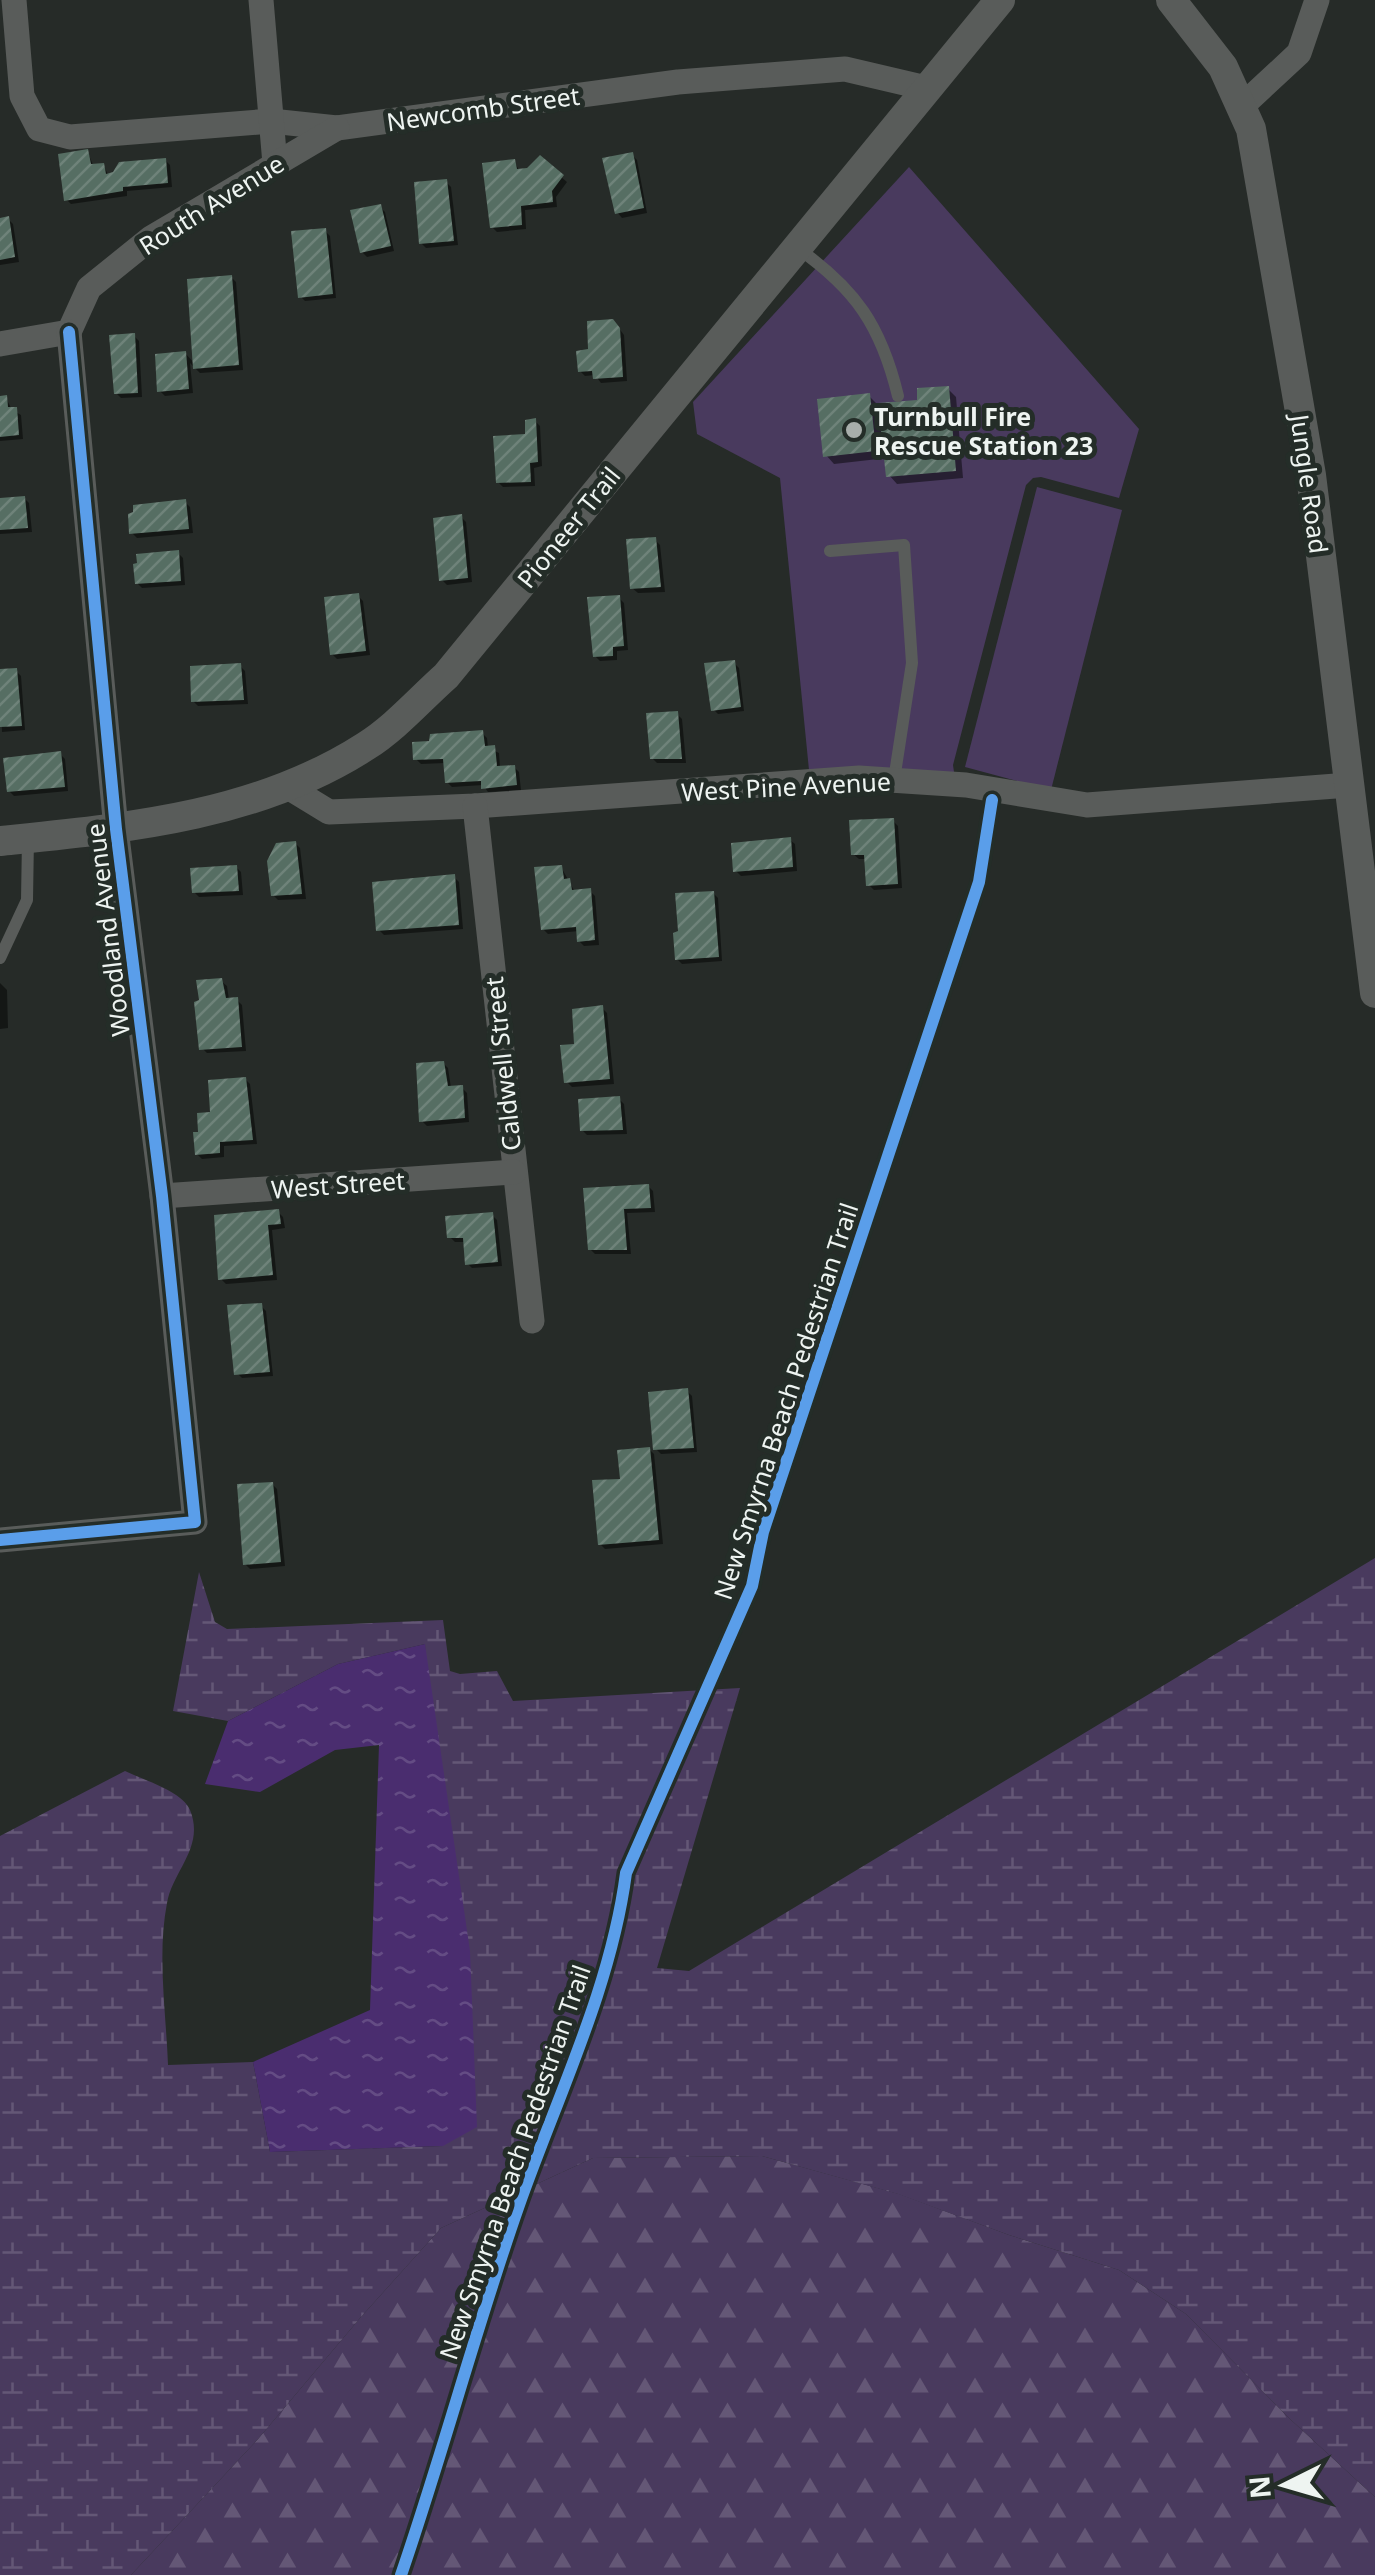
<svg xmlns="http://www.w3.org/2000/svg" width="1375" height="2575" font-family="'Noto Sans',sans-serif">
  <defs>
    <pattern id="forest-firs" width="22" height="20" patternUnits="userSpaceOnUse" patternTransform="scale(2.5)"><rect width="22" height="20" fill="#493a5e"/><path d="M5 1l3.5 6h-7zM16 11l3.5 6h-7z" fill="#645776"/></pattern>
    <pattern id="wetland-marsh" width="20" height="14" patternUnits="userSpaceOnUse" patternTransform="scale(2.5)"><rect width="20" height="14" fill="#493a5e"/><path d="M1 5h8M5 5V1M11 12h8M15 12V8" fill="none" stroke="#645776"/></pattern>
    <pattern id="water-ripples" width="26" height="14" patternUnits="userSpaceOnUse" patternTransform="scale(2.5)"><rect width="26" height="14" fill="#4a2d6f"/><path d="M2 4q2-2 4 0t4 0M15 11q2-2 4 0t4 0" fill="none" stroke="#644c84"/></pattern>
    <pattern id="building-hatch" width="6" height="6" patternUnits="userSpaceOnUse" patternTransform="scale(2.5)"><rect width="6" height="6" fill="#566e63"/><path d="M-1 1l2-2M0 6l6-6M5 7l2-2" fill="none" stroke="#6f837a"/></pattern>
  </defs>
  <rect width="100%" height="100%" fill="#262b28"/>
  <!-- forest -->
  <path fill="url(#forest-firs)" d="M762 2156 899 2194 1009 2235 1119 2270 1186 2314 1290 2419 1375 2497V2575H131L258 2439 361 2317 441 2228 593 2158Z"/>
  <!-- wetland -->
  <path fill="url(#wetland-marsh)" d="M1375 1558V2497L1290 2419 1186 2314 1119 2270 1009 2235 898 2194 762 2156 593 2158 441 2228 361 2317 258 2439 131 2575H0V1836L125 1771C143 1780 182 1791 190 1810 205 1847 173 1870 167 1903 157 1955 166 2012 168 2065L253 2062 270 2152 443 2146 425 1644 338 1664 228 1721 173 1711 199 1572 215 1622 227 1629 443 1620 450 1671 460 1674 497 1671 513 1701 740 1688 657 1968 689 1971Z"/>
  <!-- green -->
  <g fill="#493a5e">
    <path d="M909 167 1139 429 1119 498 1041 477 1033 478 1026 485 953 765 954 772 809 770 780 478 697 434 693 402Z"/>
    <path d="M1037 487 1122 510 1051 790 965 767Z"/>
  </g>
  <!-- water -->
  <path fill="url(#water-ripples)" d="M425 1644 470 1951 477 2127 443 2146 270 2152 253 2062 370 2010 379 1745 335 1750 260 1792 205 1784 228 1721 338 1664Z"/>
  <!-- shadow -->
  <g fill="#0007">
    <path d="M87 151 94 167 103 165 109 176 165 160 170 165 172 187 127 191V196L71 204 66 199Z"/>
    <path d="M632 155 637 160 647 213 622 218 617 212Z"/>
    <path d="M540 159 567 182 556 197 557 207 525 210 526 229 497 232 492 227 514 161 520 172 528 171Z"/>
    <path d="M446 182 451 187 458 245 426 248 421 243Z"/>
    <path d="M380 207 385 212 394 251 367 257 362 252Z"/>
    <path d="M8 219 13 224 19 262 0 265V220Z"/>
    <path d="M325 231 330 236 336 298 305 301 300 296Z"/>
    <path d="M231 277 236 282 243 370 200 373 190 363 193 393 165 396 160 391 185 353 195 364Z"/>
    <path d="M618 327 624 335 627 381 601 383 595 375 585 376 580 371 591 351Z"/>
    <path d="M134 336 139 341 142 397 121 398 116 393Z"/>
    <path d="M948 389 956 397 963 478 897 484 889 475 887 458 834 464 826 455 869 396 879 406 920 403Z"/>
    <path d="M0 398H6L12 410 21 415 23 439 0 441Z"/>
    <path d="M535 421 540 426 542 466 534 468 535 486 503 487 498 482Z"/>
    <path d="M24 498 29 503 32 532 0 534V501Z"/>
    <path d="M185 502 190 507 193 533 137 538 132 533Z"/>
    <path d="M461 517 466 522 472 582 447 585 442 580Z"/>
    <path d="M655 540 660 545 665 592 638 593 632 588Z"/>
    <path d="M178 553 183 558 185 585 142 588 137 583Z"/>
    <path d="M358 596 363 601 370 655 337 659 332 654Z"/>
    <path d="M619 598 624 603 628 650 617 651V660L600 661 595 656Z"/>
    <path d="M734 663 739 668 744 711 718 714 713 709Z"/>
    <path d="M240 666 245 671 248 704 198 706 193 701Z"/>
    <path d="M16 671 21 676 25 730 2 732 0 672Z"/>
    <path d="M677 714 682 719 686 763H657L652 758Z"/>
    <path d="M482 733 487 738 488 748 499 753 500 768 514 767 519 772 521 790 488 792 483 785 452 787 447 782 445 763 421 764 416 759Z"/>
    <path d="M60 754 65 759 68 791 14 796 9 791Z"/>
    <path d="M893 821 898 826 902 888 874 890 869 885 867 859H859L853 854Z"/>
    <path d="M790 840 795 844 797 871 741 876 736 871Z"/>
    <path d="M295 843 300 848 306 899 278 900 273 895Z"/>
    <path d="M236 867 241 872 243 895 199 897 194 892Z"/>
    <path d="M561 867 575 892 590 891 595 896 599 945 584 946 579 941V931L548 934 543 929Z"/>
    <path d="M454 877 459 882 463 929 384 935 379 930Z"/>
    <path d="M713 893 718 898 722 961 682 964 677 959Z"/>
    <path d="M221 981 227 986 229 1000H237L242 1005 246 1051 207 1053 202 1048Z"/>
    <path d="M0 983 7 990 8 1028 0 1029Z"/>
    <path d="M602 1008 607 1013 614 1084 572 1087 567 1082 577 1046Z"/>
    <path d="M443 1063 448 1068 451 1088H462L467 1093 469 1122 427 1126 422 1121Z"/>
    <path d="M245 1079 250 1084 257 1144 224 1146V1157L202 1159 197 1154 201 1134 213 1114Z"/>
    <path d="M619 1099 624 1104 627 1134 587 1135 582 1130Z"/>
    <path d="M648 1186 653 1191 655 1212 627 1213 631 1254H595L590 1249 585 1191Z"/>
    <path d="M278 1212 283 1217 285 1228 272 1230 277 1280 226 1284 221 1279Z"/>
    <path d="M492 1215 497 1220 502 1266 472 1268 467 1263 466 1242H455L450 1237Z"/>
    <path d="M261 1306 266 1311 273 1376 242 1378 237 1373Z"/>
    <path d="M687 1391 692 1396 697 1452 661 1454 656 1449Z"/>
    <path d="M649 1449 654 1454 663 1544 605 1549 600 1544 623 1481Z"/>
    <path d="M272 1484 277 1489 285 1566 250 1569 245 1564Z"/>
  </g>
  <!-- building -->
  <g fill="url(#building-hatch)">
    <path d="M88 149 91 164 104 163 106 174 113 172 119 162 166 158 168 183 123 187V191L64 201 58 154Z"/>
    <path d="M633 152 644 208 615 214 602 158Z"/>
    <path d="M540 155 564 175 552 191 553 202 521 206 522 225 490 228 482 163 515 159 517 169 527 168Z"/>
    <path d="M447 179 454 241 419 244 414 182Z"/>
    <path d="M381 204 391 246 360 253 350 210Z"/>
    <path d="M9 216 15 257 0 260V218Z"/>
    <path d="M326 228 333 294 298 298 291 231Z"/>
    <path d="M232 275 239 365 193 369 187 279Z"/>
    <path d="M613 319 620 328 623 377 593 379 592 371 578 372 576 351 588 349 587 321Z"/>
    <path d="M135 333 138 393 114 394 109 335Z"/>
    <path d="M186 351 189 389 157 392 155 354Z"/>
    <path d="M949 386 956 471 886 477 878 403 917 400V388Z"/>
    <path d="M870 393 876 451 823 457 817 399Z"/>
    <path d="M7 395 8 407H17L19 435 0 437V396Z"/>
    <path d="M536 418 538 462 530 463 531 482 496 483 493 436 525 434V420Z"/>
    <path d="M25 496 28 528 0 530V498Z"/>
    <path d="M186 499 189 529 129 534 128 514 133 512V505Z"/>
    <path d="M462 514 468 578 439 581 433 518Z"/>
    <path d="M656 537 661 587 630 589 626 539Z"/>
    <path d="M179 550 181 581 135 584 133 564 137 563 136 554Z"/>
    <path d="M359 593 366 651 330 655 324 597Z"/>
    <path d="M620 595 624 646 613 647V656L593 657 587 597Z"/>
    <path d="M735 660 741 707 711 711 704 663Z"/>
    <path d="M241 663 244 700 191 702 190 666Z"/>
    <path d="M17 668 22 726 0 727V669Z"/>
    <path d="M678 711 682 759H650L646 713Z"/>
    <path d="M483 730 485 746 495 745 497 766 515 765 517 785 481 789V781L445 783 443 759 413 760 412 742 429 741 430 734Z"/>
    <path d="M61 751 65 787 7 792 3 758Z"/>
    <path d="M894 818 898 884 866 886 864 855H851L849 820Z"/>
    <path d="M791 837 793 867 733 872 731 843Z"/>
    <path d="M296 841 302 894 271 896 267 861 276 843Z"/>
    <path d="M237 865 239 891 192 893 190 868Z"/>
    <path d="M562 865 564 879 570 878 572 890 591 888 595 940 577 942 576 927 541 930 534 867Z"/>
    <path d="M455 874 459 925 376 931 372 882Z"/>
    <path d="M714 891 719 957 675 960 673 933 678 931 675 893Z"/>
    <path d="M222 978 226 998 238 997 242 1047 199 1050 194 1002 199 1000 196 980Z"/>
    <path d="M603 1005 610 1079 564 1083 560 1045 574 1044 572 1009Z"/>
    <path d="M444 1061 448 1086 463 1085 465 1118 419 1122 416 1063Z"/>
    <path d="M246 1077 253 1140 220 1142V1153L195 1155 193 1132H198L197 1113 210 1112 208 1080Z"/>
    <path d="M620 1096 623 1130 580 1131 578 1099Z"/>
    <path d="M649 1184 651 1208 624 1209 627 1250H588L583 1188Z"/>
    <path d="M279 1209 281 1224 268 1225 273 1275 218 1280 214 1215Z"/>
    <path d="M493 1212 498 1262 465 1265 463 1238H447L445 1216Z"/>
    <path d="M262 1303 270 1372 234 1375 227 1305Z"/>
    <path d="M688 1388 694 1448 653 1450 648 1392Z"/>
    <path d="M650 1447 659 1540 598 1545 592 1480 620 1479 617 1450Z"/>
    <path d="M273 1482 281 1562 243 1565 237 1484Z"/>
  </g>
  <g fill="none" stroke-linecap="round" stroke-linejoin="round">
    <!-- service -->
    <g stroke="#595c5a" stroke-width="12">
      <path d="M796 247C856 289 881 326 898 396"/>
      <path d="M830 551 904 545 912 663 894 780"/>
      <path d="M0 958 27 900 28 838"/>
    </g>
    <!-- minor -->
    <g stroke="#595c5a" stroke-width="25">
      <path d="M14 0 22 96 39 129 70 137 271 121 337 128 678 82 845 69 926 88"/>
      <path d="M261 0 275 164"/>
      <path d="M1242 106 1299 53 1317 0"/>
      <path d="M0 344 69 332 89 288 151 238 337 128"/>
      <path d="M288 787 329 812 475 806 859 778 966 785 1087 805 1349 785"/>
      <path d="M475 806 532 1321"/>
      <path d="M162 1196 514 1172"/>
      <path d="M0 1540 195 1522 162 1196 116 829 69 332"/>
    </g>
    <!-- tertiary -->
    <g stroke="#595c5a" stroke-width="30">
      <path d="M1171 0 1223 67 1251 129 1311 475 1375 993"/>
      <path d="M0 841C126 828 256 817 366 746 395 728 420 699 446 676L1000 0"/>
    </g>
    <defs>
      <g id="cycleway">
        <path d="M0 1540 195 1522 162 1196 116 829 69 332"/>
        <path d="M401 2575C443 2453 476 2327 519 2205 557 2097 611 1988 626 1873L752 1586 763 1532 979 882 992 800"/>
      </g>
    </defs>
    <!-- cycleway casing -->
    <use href="#cycleway" stroke="#242d28" stroke-width="19"/>
    <!-- cycleway -->
    <use href="#cycleway" stroke="#5a9eea" stroke-width="12"/>
  </g>
  <!-- markers -->
  <circle fill="#a8aeab" stroke="#242d28" stroke-width="4" cx="854" cy="430" r="10"/>
  <g text-anchor="middle" dominant-baseline="central" stroke-width="10" stroke-linejoin="round" paint-order="stroke">
    <!-- street labels -->
    <g font-size="25" fill="#eef4f1" stroke="#242d28">
      <text transform="translate(483 108) rotate(-8)">Newcomb Street</text>
      <text transform="translate(211 204) rotate(-32)">Routh Avenue</text>
      <text transform="translate(1310 484) rotate(82)">Jungle Road</text>
      <text transform="translate(568 527) rotate(-51)">Pioneer Trail</text>
      <text transform="translate(786 786) rotate(-3)">West Pine Avenue</text>
      <text transform="translate(107 930) rotate(-97)">Woodland Avenue</text>
      <text transform="translate(502 1064) rotate(-96)">Caldwell Street</text>
      <text transform="translate(338 1184) rotate(-4)">West Street</text>
      <text transform="translate(785 1401) rotate(-72)">New Smyrna Beach Pedestrian Trail</text>
      <text transform="translate(514 2162) rotate(-71)">New Smyrna Beach Pedestrian Trail</text>
    </g>
    <!-- poi labels -->
    <g font-size="25" font-weight="bold" fill="#eef4f1" stroke="#242d28" text-anchor="start">
      <text x="874" y="416">Turnbull Fire<tspan x="874" dy="29">Rescue Station 23</tspan></text>
    </g>
  </g>
  <!-- north arrow -->
  <g transform="translate(1285 2485) rotate(265)" stroke="#242d28" stroke-width="8" paint-order="stroke">
  <path d="M0-8L18 38L0 25L-18 38Z" fill="#eef4f1"/>
  <text y="-15" font-size="28" font-weight="bold" text-anchor="middle" fill="#eef4f1">N</text>
  </g>
</svg>
